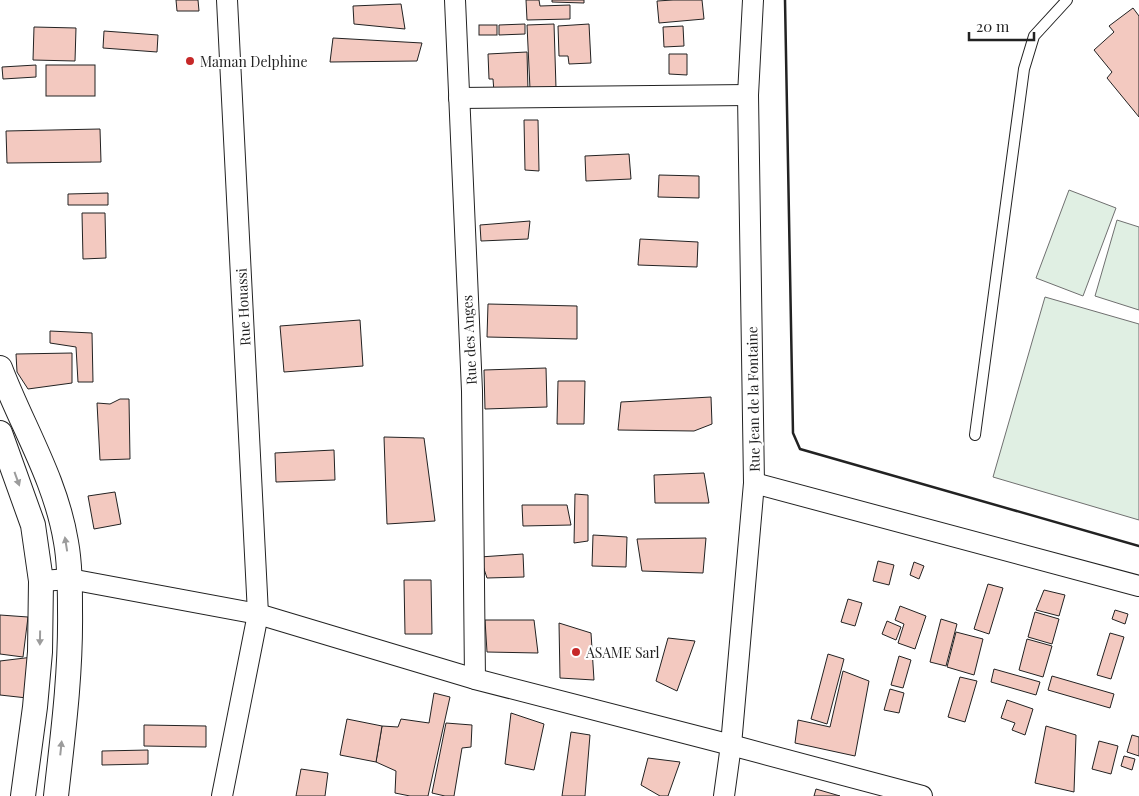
<svg xmlns="http://www.w3.org/2000/svg" width="1139" height="796" font-family="'Playfair Display',serif">
  <rect width="100%" height="100%" fill="#fff"/>
  <!-- green -->
  <g fill="#e0efe3" stroke="#6f6f6f">
    <path d="M1069 190 1116 208 1083 296 1036 278Z"/>
    <path d="M1117 220 1139 227V310L1095 296Z"/>
    <path d="M1045 297 1139 324V520L993 477Z"/>
  </g>
  <!-- building -->
  <g fill="#f3c9c0" stroke="#222">
    <path d="M176 0H198L199 11H177Z"/>
    <path d="M526 0H539L540 6 570 5V19L527 20Z"/>
    <path d="M552 0H584V3L552 2Z"/>
    <path d="M673 0H702L704 19 659 23 657 1Z"/>
    <path d="M401 4 405 29 354 24 353 6Z"/>
    <path d="M1133 8 1139 16V117L1107 78 1112 72 1094 50 1114 32 1109 26Z"/>
    <path d="M525 24V34L499 35V25Z"/>
    <path d="M554 24 556 88 530 89 527 25Z"/>
    <path d="M589 24 591 63 569 64 568 56H559L558 26Z"/>
    <rect x="479" y="25" width="18" height="10"/>
    <path d="M683 26 684 46 664 47 663 27Z"/>
    <path d="M34 27 76 28 75 61 33 60Z"/>
    <path d="M104 31 158 35 157 52 103 48Z"/>
    <path d="M333 38 422 43 417 61 330 62Z"/>
    <path d="M527 52 528 91 494 92 493 79H489L488 54Z"/>
    <path d="M669 54H687V75L669 74Z"/>
    <path d="M36 65V77L3 79 2 67Z"/>
    <rect x="46" y="65" width="49" height="31"/>
    <path d="M524 120H538L539 171 525 170Z"/>
    <path d="M100 129 101 162 7 163 6 131Z"/>
    <path d="M629 154 631 179 586 181 585 156Z"/>
    <path d="M659 175 699 176V198L658 197Z"/>
    <path d="M108 193V205H68V194Z"/>
    <path d="M82 213H105L106 258 83 259Z"/>
    <path d="M530 221 528 239 481 241 480 225Z"/>
    <path d="M640 239 698 242 697 267 638 265Z"/>
    <path d="M488 304 577 306V339L487 337Z"/>
    <path d="M360 320 363 366 284 372 280 326Z"/>
    <path d="M50 331 92 333 93 382H78L76 347 50 343Z"/>
    <path d="M72 353V383L28 389 17 372 16 354Z"/>
    <path d="M546 368 547 407 485 409 484 370Z"/>
    <path d="M558 381H585L584 424H557Z"/>
    <path d="M711 397 712 424 694 431 618 430 621 402Z"/>
    <path d="M120 399H129L130 459 100 460 97 403 110 404Z"/>
    <path d="M384 437 424 438 435 521 387 524Z"/>
    <path d="M334 450 335 480 276 482 275 453Z"/>
    <path d="M704 473 709 503H655L654 475Z"/>
    <path d="M115 492 121 524 94 529 88 496Z"/>
    <path d="M575 494 588 495V541L574 543Z"/>
    <path d="M522 505H567L571 525 523 526Z"/>
    <path d="M593 535 627 537 626 567 592 566Z"/>
    <path d="M706 538 703 573 642 571 637 539Z"/>
    <path d="M523 554 524 577 487 578 480 557Z"/>
    <path d="M878 561 894 565 889 585 873 581Z"/>
    <path d="M914 562 924 566 919 579 910 575Z"/>
    <path d="M404 580H431L432 634H405Z"/>
    <path d="M988 584 1003 588 989 634 974 629Z"/>
    <path d="M1044 590 1065 595 1059 616 1036 610Z"/>
    <path d="M848 599 862 603 855 626 841 622Z"/>
    <path d="M900 606 926 616 915 649 898 643 904 624 895 620Z"/>
    <path d="M1115 610 1128 614 1125 624 1112 619Z"/>
    <path d="M1035 612 1059 619 1052 644 1028 637Z"/>
    <path d="M0 615 28 617 23 657 0 654Z"/>
    <path d="M941 619 957 624 946 666 930 662Z"/>
    <path d="M485 620H534L538 653 487 652Z"/>
    <path d="M887 621 901 627 896 640 882 634Z"/>
    <path d="M559 623 591 633 594 680 560 678Z"/>
    <path d="M956 632 983 639 974 675 947 667Z"/>
    <path d="M1110 633 1124 637 1111 679 1097 675Z"/>
    <path d="M668 638 695 641 677 691 656 681Z"/>
    <path d="M1027 639 1052 646 1043 677 1019 670Z"/>
    <path d="M828 654 844 659 827 724 811 719Z"/>
    <path d="M899 656 911 660 903 688 891 685Z"/>
    <path d="M33 657 27 698 0 695V661Z"/>
    <path d="M994 669 1040 682 1036 695 991 682Z"/>
    <path d="M843 671 869 681 855 756 795 743 798 720 830 727Z"/>
    <path d="M1052 676 1114 694 1110 708 1048 690Z"/>
    <path d="M960 677 977 681 965 722 948 717Z"/>
    <path d="M890 689 904 693 899 713 884 710Z"/>
    <path d="M434 693 450 697 428 796H410L395 793 396 771 376 762 382 726 398 727 401 719 429 723Z"/>
    <path d="M1007 700 1033 709 1025 735 1012 730 1015 723 1001 718Z"/>
    <path d="M511 713 544 724 534 770 505 764Z"/>
    <path d="M347 719 382 726 376 762 340 755Z"/>
    <path d="M446 723 472 725 471 747 462 748 454 796H445L432 793Z"/>
    <path d="M144 725 206 726V747L144 746Z"/>
    <path d="M1046 726 1076 735 1074 792 1035 783Z"/>
    <path d="M571 732 590 735 585 796H562Z"/>
    <path d="M1132 735 1139 737V756L1127 752Z"/>
    <path d="M1099 741 1118 746 1111 774 1092 769Z"/>
    <path d="M148 750V764L102 765V751Z"/>
    <path d="M1124 756 1135 759 1132 770 1121 766Z"/>
    <path d="M648 758 680 762 668 796H660L641 785Z"/>
    <path d="M301 769 328 773 325 796H296Z"/>
    <path d="M816 789 840 796H814Z"/>
  </g>
  <g fill="none" stroke-linecap="round" stroke-linejoin="round">
    <defs>
      <path id="service" d="M975 435 1024 69 1034 36 1067 0"/>
      <g id="minor">
        <path d="M455 0 472 391 475 679"/>
        <path d="M459 98 748 95"/>
        <path d="M754 483 1139 586"/>
        <path d="M41 581 70 579 258 614 475 679 731 745 922 796"/>
        <path d="M222 796 258 614 227 0"/>
        <path d="M724 796 731 745 754 483 748 95 753 0"/>
      </g>
      <g id="tertiary">
        <path d="M0 368C22 426 56 480 66 542 70 564 70 587 70 610 71 673 63 734 56 796"/>
        <path d="M0 433 33 525 41 581 40 652 35 707 23 796"/>
      </g>
    </defs>
    <!-- service casing -->
    <use href="#service" stroke="#222" stroke-width="12"/>
    <!-- minor casing -->
    <use href="#minor" stroke="#222" stroke-width="22"/>
    <!-- tertiary casing -->
    <use href="#tertiary" stroke="#222" stroke-width="26"/>
    <!-- service -->
    <use href="#service" stroke="#fff" stroke-width="10"/>
    <!-- minor -->
    <use href="#minor" stroke="#fff" stroke-width="20"/>
    <!-- tertiary -->
    <use href="#tertiary" stroke="#fff" stroke-width="24"/>
    <!-- wall -->
    <path stroke="#222" stroke-width="2.5" d="M785 0 793 433 800 449 1139 546"/>
  </g>
  <!-- one-way arrows -->
  <defs><path id="oneway-solid" d="M-6-.8H1V-3.2L6.5 0L1 3.2V.8H-6Z" transform="scale(1.25)"/></defs>
  <g fill="#9c9c9c">
    <use href="#oneway-solid" transform="translate(17 479) rotate(70)"/>
    <use href="#oneway-solid" transform="translate(66 544) rotate(-99)"/>
    <use href="#oneway-solid" transform="translate(40 638) rotate(91)"/>
    <use href="#oneway-solid" transform="translate(61 748) rotate(-84)"/>
  </g>
  <!-- markers -->
  <g fill="#c62828" stroke="#fff" stroke-width="2">
    <circle cx="190" cy="61" r="5"/>
    <circle cx="576" cy="652" r="5"/>
  </g>
  <g text-anchor="middle" dominant-baseline="central" stroke-width="4" stroke-linejoin="round" paint-order="stroke">
    <!-- poi labels -->
    <g font-size="14" fill="#222" stroke="#fff" text-anchor="start">
      <text x="200" y="61">Maman Delphine</text>
      <text x="586" y="652">ASAME Sarl</text>
    </g>
    <!-- street labels -->
    <g font-size="14" fill="#222" stroke="#fff">
      <text transform="translate(243 307) rotate(-93)">Rue Houassi</text>
      <text transform="translate(469 340) rotate(-93)">Rue des Anges</text>
      <text transform="translate(753 399) rotate(-91)">Rue Jean de la Fontaine</text>
    </g>
  </g>
  <!-- scale -->
  <path d="M969 32v8h65v-8" fill="none" stroke="#222222" stroke-width="2.5"/>
  <text x="976" y="32" font-size="15" fill="#222222" stroke="#ffffff" stroke-width="4" paint-order="stroke">20 m</text>
</svg>
